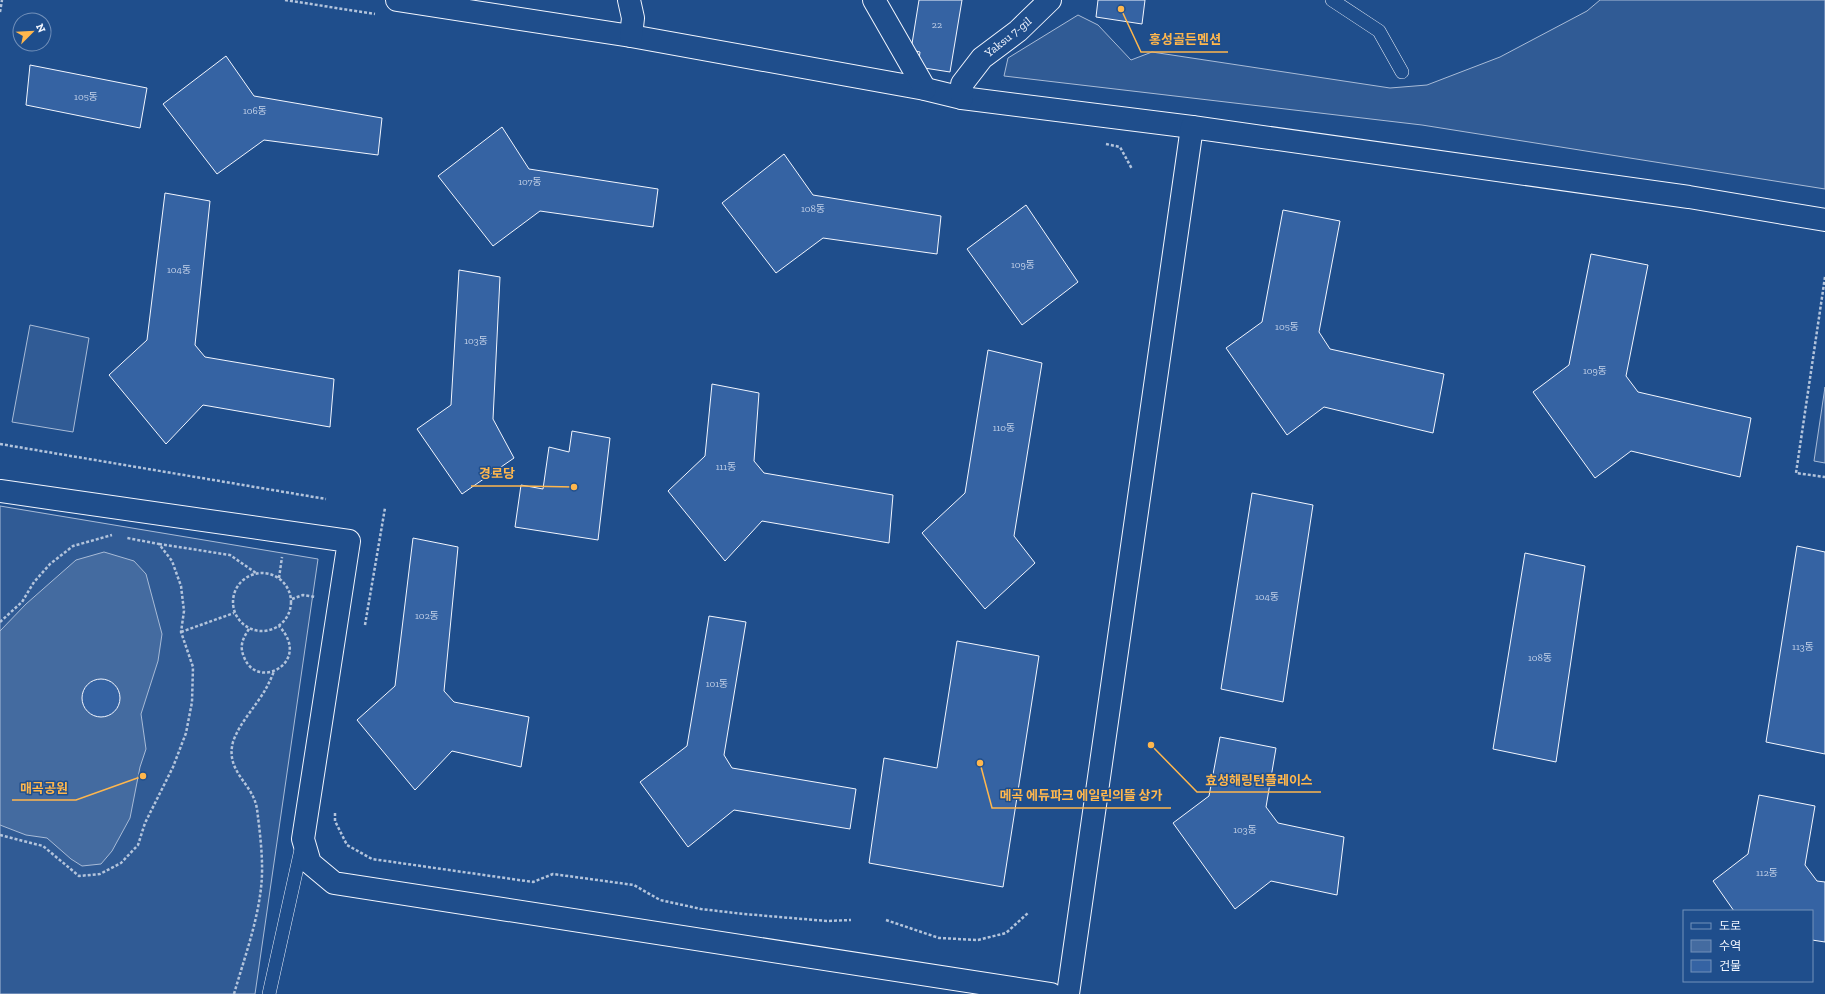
<svg xmlns="http://www.w3.org/2000/svg" width="1825" height="994" font-family="'Zilla Slab','Noto Sans KR',serif">
  <rect width="100%" height="100%" fill="#1f4e8c"/>
  <!-- built -->
  <g fill="#305b95" stroke="#a8bbd7">
    <path d="M1600 0H1825V189L1422 125 1004 76 1008 58 1078 15 1098 25 1131 60 1152 52 1390 88 1427 85 1500 57 1587 11Z"/>
    <path d="M30 325 89 338 73 432 12 422Z"/>
    <path d="M1825 387V463L1814 461Z"/>
    <path d="M0 506 318 559 255 994H0Z"/>
  </g>
  <!-- water -->
  <path fill="#446ba0" stroke="#a8bbd7" d="M104 552 134 561 146 574 162 634 158 661 141 714 146 749 140 767 130 818 112 851 101 864 82 866 71 859 47 838 26 835 0 825V631L26 604 76 560Z"/>
  <!-- building -->
  <g fill="#3563a3" stroke="#f2f6ff">
    <path d="M919 0H962L950 72 918 67 920 52 911 50Z"/>
    <path d="M1098 0H1145L1142 24 1096 17Z"/>
    <path d="M226 56 254 96 382 118 378 155 264 140 217 174 163 104Z"/>
    <path d="M30 65 147 88 140 128 26 105Z"/>
    <path d="M502 127 529 169 658 189 653 227 540 211 493 246 438 176Z"/>
    <path d="M784 154 813 195 941 216 937 254 823 238 776 273 722 203Z"/>
    <path d="M165 193 210 201 195 345 205 357 334 379 330 427 203 405 166 444 109 375 147 340Z"/>
    <path d="M1026 205 1078 282 1022 325 967 249Z"/>
    <path d="M1283 210 1340 221 1319 332 1330 349 1444 374 1433 433 1324 407 1287 435 1226 348 1262 322Z"/>
    <path d="M1591 254 1648 265 1626 376 1638 392 1751 418 1740 477 1631 451 1595 478 1533 392 1569 365Z"/>
    <path d="M459 270 500 277 493 419 514 458 462 494 417 429 451 405Z"/>
    <path d="M988 350 1042 363 1014 536 1035 563 985 609 922 533 965 493Z"/>
    <path d="M712 384 759 393 754 461 764 473 893 495 889 543 762 521 725 561 668 491 705 456Z"/>
    <path d="M572 431 610 438 598 540 515 527 521 485 543 489 549 447 569 452Z"/>
    <path d="M1252 493 1313 505 1283 702 1221 689Z"/>
    <path d="M413 538 458 547 444 691 454 702 529 717 521 767 452 751 415 790 357 720 395 686Z"/>
    <path d="M1797 546 1825 552V754L1766 742Z"/>
    <path d="M1525 553 1585 566 1556 762 1493 749Z"/>
    <path d="M709 616 746 622 724 755 732 768 856 789 850 829 734 810 688 847 640 782 687 746Z"/>
    <path d="M957 641 1039 656 1003 887 869 863 884 758 937 768Z"/>
    <circle cx="101" cy="698" r="19"/>
    <path d="M1220 737 1276 748 1266 807 1278 823 1344 837 1337 895 1271 881 1235 909 1173 823 1209 796Z"/>
    <path d="M1759 795 1815 806 1805 865 1817 881 1825 882V942L1812 940V911H1734L1713 881 1748 854Z"/>
  </g>
  <g fill="none" stroke-linecap="round" stroke-linejoin="round">
    <defs>
      <g id="service">
        <path d="M1332 0 1379 31 1402 72"/>
        <path d="M269 994 302 845"/>
      </g>
      <g id="minor">
        <path d="M397 0 631 36 925 89 962 98 1192 127"/>
        <path d="M629 0 633 18 631 36"/>
        <path d="M874 0 925 89"/>
        <path d="M962 98V84L982 58 1018 31 1050 0"/>
        <path d="M0 491 349 541 303 839 310 863 334 883 1051 994"/>
      </g>
      <path id="tertiary" d="M1068 994 1192 127 1689 197 1825 220"/>
    </defs>
    <!-- service casing -->
    <use href="#service" stroke="#f2f6ff" stroke-width="14"/>
    <!-- minor casing -->
    <use href="#minor" stroke="#f2f6ff" stroke-width="24"/>
    <!-- tertiary casing -->
    <use href="#tertiary" stroke="#f2f6ff" stroke-width="24"/>
    <!-- path -->
    <g stroke="#b3c4dc" stroke-width="2.5" stroke-dasharray="3 2" stroke-linecap="butt">
      <path d="M285 0 375 14"/>
      <path d="M0 12 2 0"/>
      <path d="M1106 144 1120 147 1132 169"/>
      <path d="M1825 277 1796 473 1825 477"/>
      <path d="M0 444 326 499"/>
      <path d="M159 544 230 555 256 573"/>
      <circle cx="262" cy="602" r="29"/>
      <path d="M279 578 282 557"/>
      <path d="M292 599 303 595 315 597"/>
      <path d="M0 622 22 602 34 582 50 564 73 546 112 535"/>
      <path d="M365 625 385 508"/>
      <path d="M249 629C243 638 239 646 244 657 257 692 313 662 279 626"/>
      <path d="M181 632 234 613"/>
      <path d="M335 813V821L347 845 372 859 533 882 553 874 634 885 660 900 701 909 744 914 827 921 851 920"/>
      <path d="M0 835 43 846 79 876 100 874 121 863 138 845 145 823 173 767 186 733 192 702 193 667 181 632 184 611 181 586 172 561 159 544 127 538"/>
      <path d="M886 920 939 938 978 940 1006 933 1028 913"/>
      <path d="M234 994C244 959 257 924 261 888 264 863 260 833 257 809 253 783 225 772 233 742 238 727 249 714 258 701 265 691 270 682 274 671"/>
    </g>
    <!-- service -->
    <use href="#service" stroke="#1f4e8c" stroke-width="13"/>
    <!-- minor -->
    <use href="#minor" stroke="#1f4e8c" stroke-width="22"/>
    <!-- tertiary -->
    <use href="#tertiary" stroke="#1f4e8c" stroke-width="22"/>
  </g>
  <g text-anchor="middle" dominant-baseline="central" stroke-width="3" stroke-linejoin="round" paint-order="stroke">
    <!-- number labels -->
    <g font-size="10" fill="#c3d1e8">
      <text x="937" y="25">22</text>
      <text x="86" y="97">105동</text>
      <text x="255" y="111">106동</text>
      <text x="530" y="182">107동</text>
      <text x="813" y="209">108동</text>
      <text x="1023" y="265">109동</text>
      <text x="179" y="270">104동</text>
      <text x="1287" y="327">105동</text>
      <text x="476" y="341">103동</text>
      <text x="1595" y="371">109동</text>
      <text x="1004" y="428">110동</text>
      <text x="726" y="467">111동</text>
      <text x="1267" y="597">104동</text>
      <text x="427" y="616">102동</text>
      <text x="1803" y="647">113동</text>
      <text x="1540" y="658">108동</text>
      <text x="717" y="684">101동</text>
      <text x="1245" y="830">103동</text>
      <text x="1767" y="873">112동</text>
    </g>
    <!-- street labels -->
    <g font-size="12" fill="#f2f6ff" stroke="#1f4e8c">
      <text transform="translate(1008 37) rotate(-39)">Yaksu 7-gil</text>
    </g>
  </g>
  <!-- callouts -->
  <path fill="none" stroke="#ffb74d" stroke-width="1.5" d="M1121 9L1141 52H1228M574 487L523 486H471M1151 745L1197 792H1321M143 776L76 800H12M980 763L992 808H1171"/>
  <g fill="#ffb74d" stroke="#1f4e8c" stroke-width="1.5">
    <circle cx="1121" cy="9" r="4"/>
    <circle cx="574" cy="487" r="4"/>
    <circle cx="1151" cy="745" r="4"/>
    <circle cx="143" cy="776" r="4"/>
    <circle cx="980" cy="763" r="4"/>
  </g>
  <g font-size="13" text-anchor="middle" font-weight="bold" fill="#ffb74d" stroke="#1f4e8c" stroke-width="3" stroke-linejoin="round" paint-order="stroke">
    <text x="1185" y="44">홍성골든멘션</text>
    <text x="497" y="478">경로당</text>
    <text x="1259" y="785">효성해링턴플레이스</text>
    <text x="44" y="793">매곡공원</text>
    <text x="1081" y="800">메곡 에듀파크 에일린의뜰 상가</text>
  </g>
  <!-- legend -->
  <rect x="1683" y="910" width="130" height="72" fill="#1f4e8c" stroke="#7391ba"/>
  <rect x="1691" y="923" width="20" height="6" fill="#1f4e8c" stroke="#7391ba"/>
  <text x="1719" y="930" font-size="12" fill="#f2f6ff">도로</text>
  <rect x="1691" y="940" width="20" height="12" fill="#446ba0" stroke="#7391ba"/>
  <text x="1719" y="950" font-size="12" fill="#f2f6ff">수역</text>
  <rect x="1691" y="960" width="20" height="12" fill="#3563a3" stroke="#7391ba"/>
  <text x="1719" y="970" font-size="12" fill="#f2f6ff">건물</text>
  <!-- north arrow -->
  <g transform="translate(32 32) rotate(66)"><circle r="19" fill="#1f4e8c" stroke="#7391ba"/>
  <path d="M0-3L7 15L0 10L-7 15Z" fill="#ffb74d"/>
  <text y="-6" font-size="11" font-weight="bold" text-anchor="middle" fill="#f2f6ff">N</text>
  </g>
</svg>
